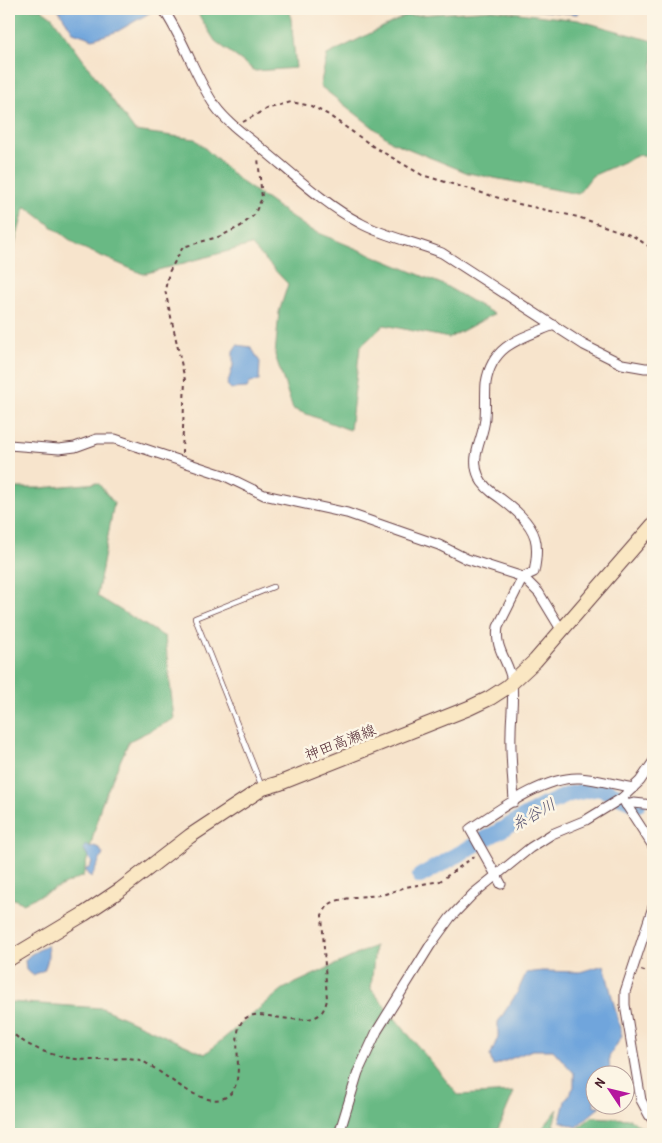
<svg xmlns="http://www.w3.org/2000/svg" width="662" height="1143" font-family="'Patrick Hand','Klee One',sans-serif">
  <rect width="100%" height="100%" fill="#fcf5e5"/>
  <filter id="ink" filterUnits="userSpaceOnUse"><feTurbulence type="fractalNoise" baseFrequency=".02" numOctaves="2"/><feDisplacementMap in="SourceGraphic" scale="10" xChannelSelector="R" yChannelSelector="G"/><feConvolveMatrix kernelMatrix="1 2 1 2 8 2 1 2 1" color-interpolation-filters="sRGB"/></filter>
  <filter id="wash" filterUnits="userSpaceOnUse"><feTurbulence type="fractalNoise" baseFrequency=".0096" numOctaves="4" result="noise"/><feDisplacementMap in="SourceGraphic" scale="20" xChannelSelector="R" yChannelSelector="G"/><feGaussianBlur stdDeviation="1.12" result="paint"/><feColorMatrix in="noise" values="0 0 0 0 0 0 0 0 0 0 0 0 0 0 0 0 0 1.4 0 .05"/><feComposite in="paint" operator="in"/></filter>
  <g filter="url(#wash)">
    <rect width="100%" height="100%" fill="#f7e4cc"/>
    <!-- forest -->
    <g fill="#69b984" stroke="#5a6c58">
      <path d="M9 9H41L52 17 135 131 195 139 239 180 309 229 444 285 494 314 449 338 384 325 360 347 350 430 293 409 275 355 279 312 288 284 251 245 143 274 78 246 25 206 11 259H9Z"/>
      <path d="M195 9H290L296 68 255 71 215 41Z"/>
      <path d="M493 10 578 20 653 41V156L639 155 592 176 578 194 468 173 392 142 320 86 327 55 405 16Z"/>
      <path d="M98 483 114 503 97 596 165 637 174 719 129 741 101 805 83 876 23 903 9 897V488H41Z"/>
      <path d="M375 946 371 989 458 1095 514 1092 496 1134H9V1002L102 1008 205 1054 283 989Z"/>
      <path d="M558 1109 553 1125 569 1134H538Z"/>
      <path d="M592 1117 630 1119 653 1134H570Z"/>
    </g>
    <!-- water -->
    <g fill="#6fa5dc" stroke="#5c6284">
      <path d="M58 9H149L151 12 118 31 93 39 73 32Z"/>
      <path d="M526 9H580L577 14Z"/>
      <path d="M237 345 251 347 260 362 259 381 250 382 247 388 231 389 227 385 233 366V351Z"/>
      <path d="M86 845 91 848 94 846 99 848 103 854 91 878 86 872V869L89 868 92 863 83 848Z"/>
      <path d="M47 945C49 955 48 962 44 970L33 975 26 970 25 960 30 955Z"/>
      <path d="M604 965 622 1036 609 1057 610 1075 594 1076V1106H601L576 1127 560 1121 565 1101 574 1087V1073L553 1050H532L493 1066 490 1056 498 1037V1022L517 993 526 973 542 971 580 972Z"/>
    </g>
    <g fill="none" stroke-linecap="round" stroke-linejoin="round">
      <!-- river -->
      <path stroke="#6fa5dc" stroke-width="16" d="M420 876 545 805 570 794 599 788 638 804"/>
    </g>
  </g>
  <g filter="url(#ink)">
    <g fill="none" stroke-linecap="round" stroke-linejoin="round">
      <defs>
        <path id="lane" d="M262 787 195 618 273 587"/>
        <g id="street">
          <path d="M163 9C184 39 194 75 215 106 228 124 249 138 266 152 294 175 327 206 360 223 385 237 415 242 442 253L584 345 622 364 645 368H653"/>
          <path d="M9 445 59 449 75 447 97 439H115L223 475 264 495 347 513 439 545 467 559 523 577 539 593 562 631"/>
          <path d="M622 798 653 846"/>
          <path d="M514 802C513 779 510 755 511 732 511 715 514 699 512 682 510 662 494 650 498 627L523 577 534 572C536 562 538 548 535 538 530 521 513 508 500 498 492 493 483 486 479 477 469 456 484 438 485 418 486 406 485 395 486 383 492 344 522 338 554 325"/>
          <path d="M626 805 634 803 653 805"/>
          <path d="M501 884 470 829C499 810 544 776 580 778 597 779 616 785 633 788"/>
          <path d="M653 907 625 992V1005L641 1100 649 1115 653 1120"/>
          <path d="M339 1134 358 1072 377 1031 431 944 450 918 473 894 530 848 552 834 586 820 622 798 640 781 653 762"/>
        </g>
        <path id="secondary" d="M9 959 84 914 120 890 190 836 234 807 263 788 280 783 469 708 490 698 507 687 535 661 653 525"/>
      </defs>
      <!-- lane casing -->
      <use href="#lane" stroke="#643d43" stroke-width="6"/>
      <!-- street casing -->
      <use href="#street" stroke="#643d43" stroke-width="11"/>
      <!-- secondary casing -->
      <use href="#secondary" stroke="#643d43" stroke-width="16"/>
      <!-- path -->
      <g stroke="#643d43" stroke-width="2" stroke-dasharray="4 4" stroke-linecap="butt">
        <path d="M243 122 266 109 291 102 311 106 327 114 374 147 422 175 519 204 578 217 633 236 653 249"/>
        <path d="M182 453 185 380 165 290 169 272 183 247 221 236 241 226 254 215 262 198 258 158"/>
        <path d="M641 970 653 974"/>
        <path d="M9 1030C32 1053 69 1061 100 1060 113 1059 130 1056 142 1061 164 1071 205 1114 229 1095 251 1076 221 1020 254 1015 258 1014 264 1016 269 1016 281 1018 312 1024 321 1013 324 1010 326 1004 327 1000L322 915 328 905 335 901 355 897 382 895 406 887 440 881 475 856"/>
      </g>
      <!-- lane -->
      <use href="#lane" stroke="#fff" stroke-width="4.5"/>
      <!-- street -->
      <use href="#street" stroke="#fff" stroke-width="9"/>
      <!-- secondary -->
      <use href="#secondary" stroke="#fae7c3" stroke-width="14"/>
    </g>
  </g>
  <g text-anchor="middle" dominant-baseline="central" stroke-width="5" stroke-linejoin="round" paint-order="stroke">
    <!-- street labels -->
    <g font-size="15" fill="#4a1f2b" stroke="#fcf5e5">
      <text transform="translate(340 742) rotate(-21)">神田高瀬線</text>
    </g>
    <!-- water labels -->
    <g font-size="16" font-style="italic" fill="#595572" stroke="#fcf5e5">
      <text transform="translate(533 814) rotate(-29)">糸谷川</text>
    </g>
  </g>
  <!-- margin -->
  <rect width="662" height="1143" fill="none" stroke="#fcf5e5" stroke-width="30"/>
  <!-- north arrow -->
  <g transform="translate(610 1090) rotate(305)"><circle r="24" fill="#fcf5e5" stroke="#b59f9b"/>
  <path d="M0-4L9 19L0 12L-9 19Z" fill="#b5179e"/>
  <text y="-8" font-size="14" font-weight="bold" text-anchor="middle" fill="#4a1f2b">N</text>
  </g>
</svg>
